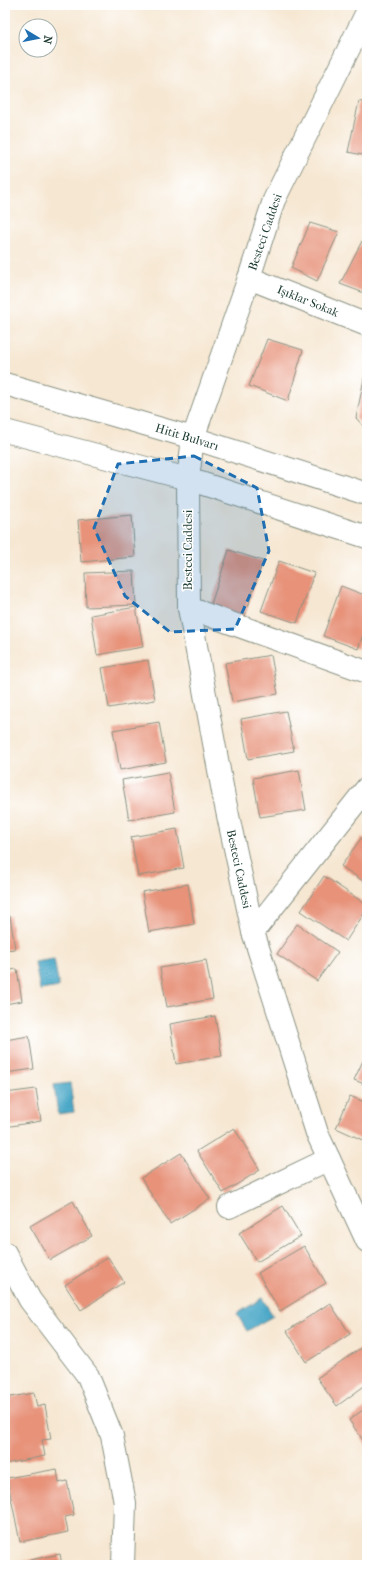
<svg xmlns="http://www.w3.org/2000/svg" width="372" height="1570" font-family="'IM FELL French Canon',serif">
  <rect width="100%" height="100%" fill="#fff"/>
  <filter id="ink" filterUnits="userSpaceOnUse"><feTurbulence type="fractalNoise" baseFrequency=".025" numOctaves="2"/><feDisplacementMap in="SourceGraphic" scale="8" xChannelSelector="R" yChannelSelector="G"/><feConvolveMatrix kernelMatrix="1 2 1 2 8 2 1 2 1" color-interpolation-filters="sRGB"/></filter>
  <filter id="wash" filterUnits="userSpaceOnUse"><feTurbulence type="fractalNoise" baseFrequency=".012" numOctaves="4" result="noise"/><feDisplacementMap in="SourceGraphic" scale="16" xChannelSelector="R" yChannelSelector="G"/><feGaussianBlur stdDeviation="0.9" result="paint"/><feColorMatrix in="noise" values="0 0 0 0 0 0 0 0 0 0 0 0 0 0 0 0 0 1.4 0 .05"/><feComposite in="paint" operator="in"/></filter>
  <g filter="url(#wash)">
    <rect width="100%" height="100%" fill="#f6e7d2"/>
    <!-- water -->
    <g fill="#47a6c6" stroke="#33727d">
      <path d="M54 959 59 987 40 990 35 962Z"/>
      <path d="M70 1083 74 1112 58 1114 54 1085Z"/>
      <path d="M262 1298 273 1316 247 1331 237 1314Z"/>
    </g>
    <g id="blocks">
      <!-- building -->
      <g fill="#e79279">
        <path d="M359 101 367 104V156L348 152Z"/>
        <path d="M310 223 339 232 317 281 291 268Z"/>
        <path d="M362 241 367 243V294L340 284Z"/>
        <path d="M267 339 303 350 288 401 249 386Z"/>
        <path d="M365 374H367V430L356 418Z"/>
        <path d="M132 515 135 557 81 562 78 520Z"/>
        <path d="M229 550 263 561 244 619 210 607Z"/>
        <path d="M279 561 314 573 297 623 261 611Z"/>
        <path d="M134 571 136 605 86 607 85 573Z"/>
        <path d="M341 586 367 596V623L358 649 323 636Z"/>
        <path d="M136 607 143 647 97 655 91 615Z"/>
        <path d="M271 655 278 694 232 702 225 663Z"/>
        <path d="M148 660 155 700 109 708 102 668Z"/>
        <path d="M286 711 294 751 248 759 241 719Z"/>
        <path d="M159 722 166 762 120 770 113 730Z"/>
        <path d="M299 770 306 810 260 817 253 778Z"/>
        <path d="M168 772 175 812 129 820 122 780Z"/>
        <path d="M177 829 184 868 138 876 131 837Z"/>
        <path d="M362 837 367 841V884L341 866Z"/>
        <path d="M324 876 367 905V909L346 941 301 911Z"/>
        <path d="M188 884 194 924 149 932 142 892Z"/>
        <path d="M10 916 15 949 5 950V917Z"/>
        <path d="M297 924 338 952 317 981 277 954Z"/>
        <path d="M206 960 213 999 167 1007 160 968Z"/>
        <path d="M17 969 22 1001 5 1004V971Z"/>
        <path d="M215 1016 222 1056 176 1064 170 1024Z"/>
        <path d="M29 1036 34 1069 5 1073V1040Z"/>
        <path d="M367 1052V1085L354 1080Z"/>
        <path d="M36 1089 41 1121 5 1127V1093Z"/>
        <path d="M350 1096 367 1103V1142L336 1128Z"/>
        <path d="M234 1128 260 1170 223 1193 197 1151Z"/>
        <path d="M181 1153 210 1199 170 1224 141 1178Z"/>
        <path d="M73 1201 92 1236 50 1260 30 1226Z"/>
        <path d="M283 1206 301 1236 257 1262 239 1233Z"/>
        <path d="M304 1246 326 1283 280 1311 258 1273Z"/>
        <path d="M108 1257 124 1282 81 1310 65 1285Z"/>
        <path d="M330 1303 350 1334 306 1362 287 1331Z"/>
        <path d="M362 1347 367 1354V1384L337 1406 317 1378Z"/>
        <path d="M34 1393 37 1407 45 1405 51 1439 42 1440 45 1456 5 1464V1398Z"/>
        <path d="M367 1407V1446L349 1420Z"/>
        <path d="M57 1469 59 1483 67 1481 74 1515 65 1517 68 1532 20 1542 7 1478Z"/>
        <path d="M60 1554 62 1565H9V1564Z"/>
      </g>
    </g>
  </g>
  <g filter="url(#ink)">
    <use href="#blocks" fill-opacity="0" stroke="#8a9283" stroke-width="1"/>
    <g fill="none" stroke-linecap="round" stroke-linejoin="round">
      <defs>
        <g id="minor">
          <path d="M367 12 274 200 249 278 193 438 188 479 189 608 224 797 253 932 317 1133 367 1241"/>
          <path d="M249 278 367 325"/>
          <path d="M5 384 193 438 367 494"/>
          <path d="M5 431 188 479 367 537"/>
          <path d="M189 608 367 672"/>
          <path d="M253 932 367 788"/>
          <path d="M229 1207 329 1159"/>
          <path d="M5 1253 30 1300 88 1376 112 1436 125 1503 123 1565"/>
        </g>
      </defs>
      <!-- minor casing -->
      <use href="#minor" stroke="#8a9283" stroke-width="24"/>
      <!-- minor -->
      <use href="#minor" stroke="#fff" stroke-width="22"/>
    </g>
  </g>
  <!-- marked area -->
  <path fill="#1f6fb2" fill-opacity="0.2" stroke="#1f6fb2" stroke-width="3" stroke-dasharray="8 5" stroke-linejoin="round" d="M194 456 257 488 269 551 235 629 170 632 125 596 94 528 118 464Z"/>
  <g text-anchor="middle" dominant-baseline="central" stroke-width="3" stroke-linejoin="round" paint-order="stroke">
    <!-- street labels -->
    <g font-size="12" fill="#1f3d34" stroke="#fff">
      <text transform="translate(265 232) rotate(-71)">Besteci Caddesi</text>
      <text transform="translate(308 301) rotate(22)">Işıklar Sokak</text>
      <text transform="translate(187 437) rotate(17)">Hitit Bulvarı</text>
      <text transform="translate(188 550) rotate(-90)">Besteci Caddesi</text>
      <text transform="translate(239 869) rotate(78)">Besteci Caddesi</text>
    </g>
  </g>
  <!-- margin -->
  <rect width="372" height="1570" fill="none" stroke="#fff" stroke-width="20"/>
  <!-- north arrow -->
  <g transform="translate(38 38) rotate(100)"><circle r="19" fill="#ffffff" stroke="#a5b1ae"/>
  <path d="M0-3L7 15L0 10L-7 15Z" fill="#1f6fb2"/>
  <text y="-6" font-size="11" font-weight="bold" text-anchor="middle" fill="#1f3d34">N</text>
  </g>
</svg>
